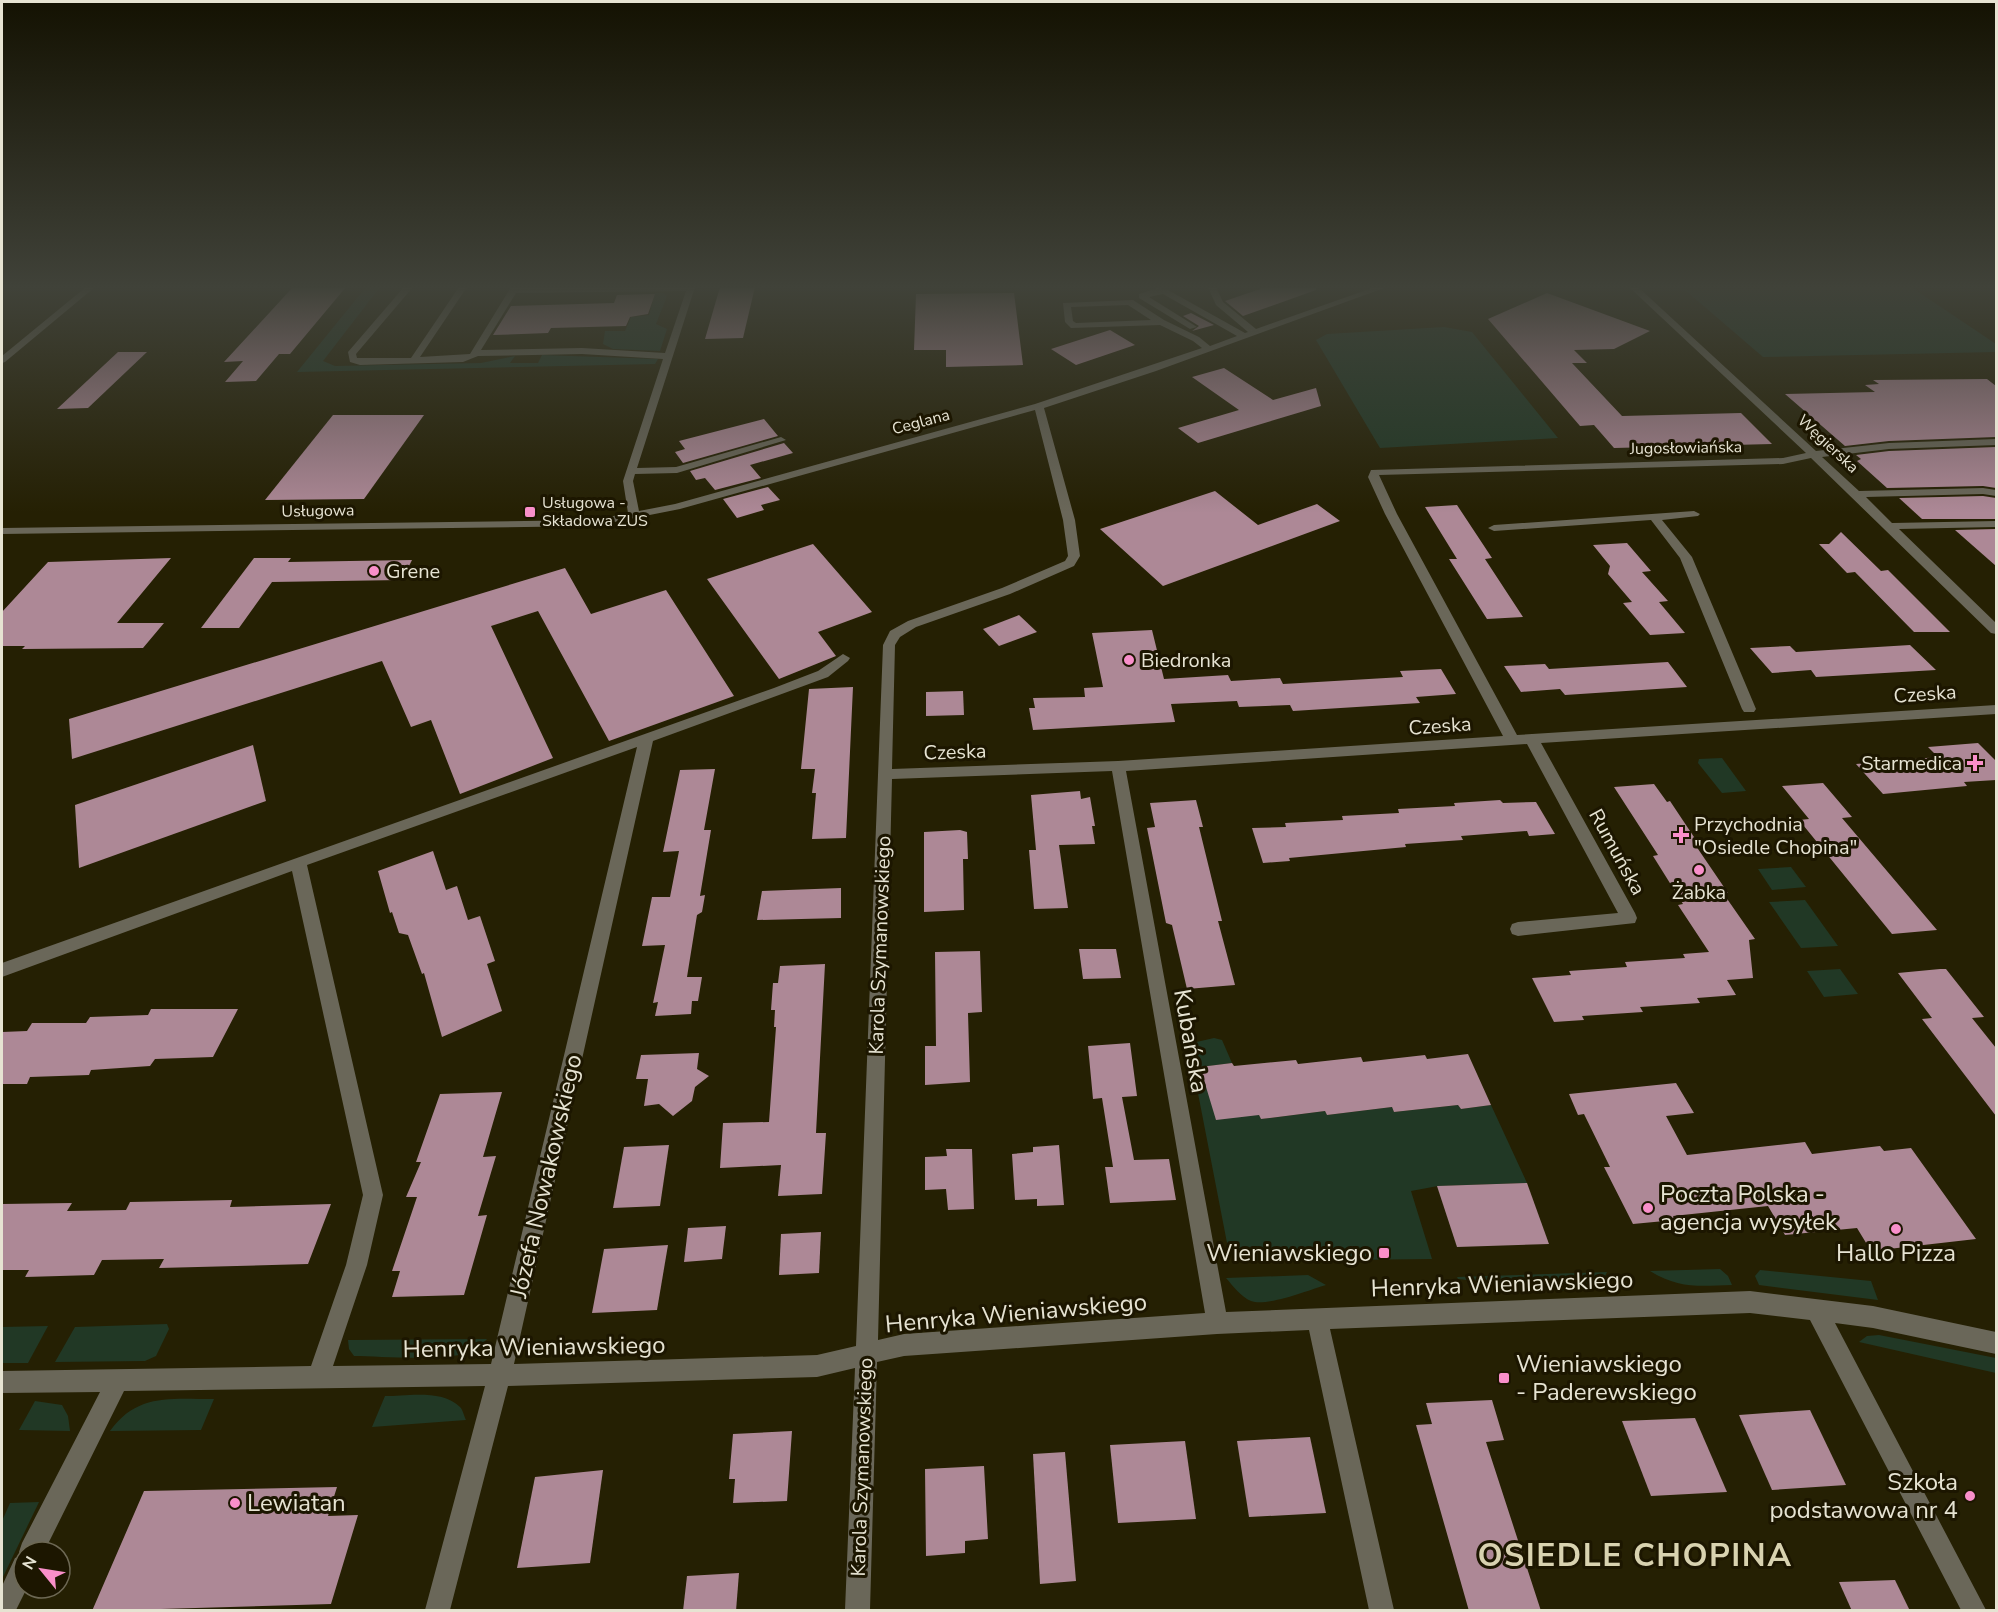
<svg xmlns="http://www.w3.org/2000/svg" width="1998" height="1612" font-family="'Nunito Sans',sans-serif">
  <rect width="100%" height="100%" fill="#252003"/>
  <!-- green -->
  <g fill="#213825">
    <path d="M366 287H380L323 361 335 366 481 363 515 356 510 363H538L542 355 658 359 655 364 297 372Z"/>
    <path d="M1822 287H1911L1996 344V352L1763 357 1685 290Z"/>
    <path d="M655 293H663L667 296 656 324 667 329 660 351 613 349 603 344 605 331H625L631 317 649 315Z"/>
    <path d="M1444 327 1472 332 1558 438 1380 448 1316 340 1327 334Z"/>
    <path d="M1722 758 1746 791 1722 793 1698 763 1699 759Z"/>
    <path d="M1791 867 1806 887 1772 890 1758 869Z"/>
    <path d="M1805 900 1838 946 1801 948 1769 902Z"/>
    <path d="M1840 969 1858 994 1824 997 1807 971Z"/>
    <path d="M1214 1038 1222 1040 1232 1063 1201 1067 1259 1115 1261 1119 1325 1111 1327 1115 1392 1107 1394 1112 1458 1105 1461 1109 1491 1105 1527 1183 1438 1186 1411 1191 1432 1259 1244 1261 1236 1258 1228 1248 1190 1052 1192 1043Z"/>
    <path d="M1720 1269 1728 1276 1732 1285C1699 1286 1679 1289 1650 1271Z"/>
    <path d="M1760 1270 1871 1281 1878 1300 1759 1285 1755 1276Z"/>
    <path d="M1607 1272C1604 1279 1600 1285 1592 1288 1561 1296 1492 1283 1458 1279L1457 1277Z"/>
    <path d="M1308 1275 1326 1285C1309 1290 1267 1307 1251 1301 1241 1297 1233 1286 1226 1278Z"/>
    <path d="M167 1324 169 1329 156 1356 145 1361 55 1362 75 1327Z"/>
    <path d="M48 1326 28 1363H2V1327Z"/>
    <path d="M1879 1335 1996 1358V1373L1859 1342 1867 1336Z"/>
    <path d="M487 1339C484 1342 480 1347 477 1349 455 1363 381 1356 354 1356L349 1349 348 1340Z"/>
    <path d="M385 1396C406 1396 443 1389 460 1407 463 1410 464 1416 466 1420L372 1427Z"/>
    <path d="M214 1399 201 1430 110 1431C137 1393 171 1399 214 1399Z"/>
    <path d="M35 1401 62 1405 68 1416 70 1431 19 1430Z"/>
    <path d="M39 1502 2 1579V1521L10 1503Z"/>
  </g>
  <!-- building -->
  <g fill="#ad8896">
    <path d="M293 287H346L290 354H279L256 381 225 382 243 361 224 362Z"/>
    <path d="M720 287H755L743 338 705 339Z"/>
    <path d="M1266 287H1316V290L1243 316 1225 301Z"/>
    <path d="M1014 293 1023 365 946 367V350H914L916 294Z"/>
    <path d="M1547 293 1650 331 1614 349 1574 350 1587 363H1572L1622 416 1741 413 1772 444 1614 448 1594 425 1580 426 1488 319Z"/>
    <path d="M655 294 648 314 630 317 626 326 551 328 548 333 493 335 511 306 614 303 617 295Z"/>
    <path d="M1191 313 1214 325 1192 331 1199 326 1183 316Z"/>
    <path d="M1110 330 1135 345 1076 365 1051 349Z"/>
    <path d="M118 352H147L88 408 57 409Z"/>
    <path d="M1224 368 1273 400 1316 388 1321 406 1198 443 1178 428 1239 410 1192 377Z"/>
    <path d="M1987 379 1996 386V437L1889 441 1845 446 1785 394 1875 392 1865 385 1879 384 1873 380Z"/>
    <path d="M333 415H424L364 499 265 500Z"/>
    <path d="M764 419 778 436 683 463 675 452 685 449 679 441Z"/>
    <path d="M784 443 793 453 750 465 761 478 715 490 705 478 696 480 690 471Z"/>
    <path d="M1996 447V488L1983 486 1887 488 1857 461 1861 459 1856 455 1889 451Z"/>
    <path d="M768 487 780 500 761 505 764 510 737 518 723 499Z"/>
    <path d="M1215 491 1258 525 1317 504 1340 521 1163 586 1100 529Z"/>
    <path d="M1983 496 1996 498V519H1922L1899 498Z"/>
    <path d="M1457 505 1492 558 1485 559 1523 617 1487 619 1449 559H1457L1425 507Z"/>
    <path d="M1996 529V566L1955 530Z"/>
    <path d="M1841 532 1881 571 1888 570 1950 632H1914L1855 572 1847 573 1819 544H1829Z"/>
    <path d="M1627 543 1651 571 1642 572 1668 601 1659 602 1685 633 1650 635 1623 603 1632 602 1608 574 1610 566 1593 545Z"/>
    <path d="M813 544 872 612 818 632 836 656 779 679 707 579Z"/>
    <path d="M171 558 117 623H164L143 648 22 649 25 646H2V612L48 562Z"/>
    <path d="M254 558H291L288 562 412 560 402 580 272 582 239 628H201Z"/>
    <path d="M565 568 591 614 666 590 734 696 609 741 538 611 491 626 553 758 460 794 431 720 411 727 382 661 72 759 69 719Z"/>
    <path d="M1019 615 1037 632 999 646 983 629Z"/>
    <path d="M1152 630 1164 679 1228 675 1231 681 1280 678 1283 684 1403 677 1400 671 1441 669 1456 694 1416 697 1420 703 1293 711 1290 705 1239 707 1237 701 1171 704 1175 722 1033 730 1029 708H1035L1033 698 1085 697 1084 688 1103 687 1092 633Z"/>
    <path d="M1910 645 1936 670 1816 677 1811 670 1772 673 1750 648 1790 646 1796 652Z"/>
    <path d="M1668 662 1687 687 1565 695 1560 689 1521 692 1504 666 1545 664 1549 669Z"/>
    <path d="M853 687 846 838 812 839 816 793H812L815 769H801L809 689Z"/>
    <path d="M963 691 964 715 926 716V692Z"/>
    <path d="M1978 743 1996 761V780L1964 782 1967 786 1883 794 1856 764 1938 757 1928 747Z"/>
    <path d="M253 745 266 801 79 868 75 805Z"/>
    <path d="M715 769 704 830H711L700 896 705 895 702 912 697 915 687 977H702L698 1001H692L691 1014 655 1016 658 1002 653 1003 665 945 642 946 652 897H670L679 851 663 852 680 770Z"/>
    <path d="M1823 783 1852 817 1842 818 1937 930 1892 934 1799 820 1809 819 1782 786Z"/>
    <path d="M1654 784 1667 802 1670 801 1700 846H1696L1728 893H1723L1755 939 1749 940 1753 978 1727 980 1736 995 1697 998 1700 1003 1640 1007 1643 1012 1582 1016 1584 1020 1554 1022 1532 978 1571 975 1569 971 1627 967 1625 962 1685 958 1683 954 1709 952 1678 905 1683 904 1653 856 1658 855 1614 787Z"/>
    <path d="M1080 791 1081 799 1090 797 1095 826H1092L1095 844 1059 845 1068 908 1034 909 1029 850H1036L1031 795Z"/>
    <path d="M1196 800 1203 827H1199L1222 921H1218L1235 985 1187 989 1172 925 1166 923 1147 828 1155 827 1150 803Z"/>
    <path d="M1500 800 1503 803 1536 802 1555 834 1529 836 1527 831 1461 836 1463 840 1405 844 1406 847 1289 858 1290 861 1263 863 1252 828 1286 827 1285 823 1343 820 1342 816 1399 813 1398 809 1455 806 1454 803Z"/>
    <path d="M960 830 967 832 968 859H963L964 910 924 912V832Z"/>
    <path d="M433 851 446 890 457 886 468 920 480 916 495 961 487 964 502 1011 442 1037 424 973 422 974 408 935 399 933 392 912 390 913 378 871Z"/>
    <path d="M841 888V918L757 920 762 891Z"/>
    <path d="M1079 949H1116L1121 978 1083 979Z"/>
    <path d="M980 951 982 1012 968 1013 970 1082 925 1085V1046H936L935 952Z"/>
    <path d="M825 964 816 1133H826L822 1194 778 1196 781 1165 720 1168 723 1123 769 1122 776 1027H774L775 1010H771L773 983H778L780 966Z"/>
    <path d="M1940 969H1946L1984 1017 1972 1018 1996 1048V1116L1922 1019 1932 1018 1898 973Z"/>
    <path d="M151 1009H238L213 1057 155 1059 150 1066 91 1070 89 1075 30 1077 27 1084H2V1032L27 1031 32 1023H86L90 1017 148 1015Z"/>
    <path d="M1130 1043 1137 1096 1122 1097 1134 1160 1169 1159 1176 1200 1110 1203 1105 1167H1113L1102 1098 1093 1099 1088 1046Z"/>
    <path d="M699 1053 697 1069 709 1076 695 1087 692 1101 673 1116 659 1104 644 1106 648 1079H636L641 1055Z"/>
    <path d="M1468 1054 1491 1105 1461 1109 1458 1105 1394 1112 1392 1107 1327 1115 1325 1111 1261 1119 1259 1115 1216 1120 1200 1067 1232 1063 1234 1066 1296 1060 1298 1064 1361 1057 1363 1062 1425 1055 1427 1059Z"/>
    <path d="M1676 1083 1694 1113 1666 1116 1687 1155 1805 1142 1812 1154 1880 1146 1884 1151 1911 1148 1976 1239 1871 1251 1857 1228 1785 1235 1768 1206 1673 1216 1675 1220 1633 1224 1604 1167H1610L1584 1114 1578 1115 1569 1094Z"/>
    <path d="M502 1092 483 1157 496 1156 478 1216 487 1215 464 1295 392 1297 400 1271H392L417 1197H406L421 1162H416L440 1094Z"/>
    <path d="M669 1145 660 1206 613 1208 624 1147Z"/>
    <path d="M1059 1145 1064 1205 1037 1206V1199L1015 1200 1012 1154 1033 1152V1147Z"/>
    <path d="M946 1149H972L974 1209 948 1210 946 1189 925 1190V1157L947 1156Z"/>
    <path d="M1527 1183 1549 1244 1457 1247 1437 1186Z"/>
    <path d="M232 1200 230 1207 331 1204 308 1264 159 1268 164 1259 102 1260 94 1275 25 1277 29 1270H2V1204L72 1203 67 1211 126 1210 130 1202Z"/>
    <path d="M726 1226 722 1259 684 1262 688 1228Z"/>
    <path d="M821 1232 819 1273 779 1275 781 1234Z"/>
    <path d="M668 1245 657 1310 592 1313 604 1249Z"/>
    <path d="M1492 1400 1504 1440 1486 1442 1541 1611H1469L1416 1425 1432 1424 1426 1403Z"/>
    <path d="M1810 1410 1846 1485 1772 1490 1739 1415Z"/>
    <path d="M1695 1418 1727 1492 1651 1496 1622 1421Z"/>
    <path d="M792 1431 787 1501 733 1503 735 1479H729L733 1434Z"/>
    <path d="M1310 1437 1326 1513 1249 1517 1237 1441Z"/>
    <path d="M1185 1441 1196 1519 1118 1523 1110 1445Z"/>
    <path d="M1065 1452 1076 1581 1040 1584 1033 1454Z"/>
    <path d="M984 1466 988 1539 965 1541V1553L926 1556 925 1469Z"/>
    <path d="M603 1470 590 1563 517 1568 535 1477Z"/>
    <path d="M337 1487 328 1516 358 1515 331 1604 92 1611 144 1491Z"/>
    <path d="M739 1573 736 1611H683L687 1576Z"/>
    <path d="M1895 1580 1910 1611H1852L1839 1582Z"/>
  </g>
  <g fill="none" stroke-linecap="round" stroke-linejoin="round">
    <!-- minor -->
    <g fill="#6a6759" fill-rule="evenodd">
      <path d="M86 287H95L5 362 2 363V356Z"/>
      <path d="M404 287H413L356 354 357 358H411L459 287H467L420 357 470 354 511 287H695L637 468 676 467 781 437 786 440 677 473 635 474 633 481 639 511 675 504 1035 404 1202 348 1193 341 1160 325 1071 328 1065 322 1063 303 1133 300 1164 320 1199 337 1210 346 1237 336 1163 294 1149 297 1197 327 1190 329 1139 298V294L1157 288 1168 290 1245 333 1248 332 1216 305 1208 287H1216L1223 302 1256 329 1375 287H1387L1156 371 1044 408 1075 520 1080 556 1074 566 1010 594 916 627 900 637 895 645 892 769 1118 761 1503 736 1385 514 1368 477 1371 470 1783 458 1806 453 1629 287H1638L1816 451 1889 443 1996 439V445L1889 449 1822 457 1859 491 1983 488 1996 490V496L1983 494 1866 497 1892 523 1996 521V527L1899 529 1996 623V634L1991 633 1811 458 1783 464 1379 475 1397 514 1517 735 1996 705V714L1541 743 1635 913 1637 918 1635 923 1518 936 1512 934 1510 929 1512 924 1518 922 1618 913 1527 744 1126 771 1226 1312 1750 1291 1873 1306 1996 1332V1354L1873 1328 1835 1323 1986 1610H1961L1810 1320 1750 1313 1330 1329 1394 1610H1369L1309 1330 1217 1334 904 1356 877 1362 870 1610H845L855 1368 817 1377 508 1386 450 1610H425L485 1386 124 1391 44 1552H24V1588H27L16 1610H2V1586L15 1558 21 1556 19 1552 22 1543 100 1392 2 1393V1371L311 1366 346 1265 363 1195 292 871 2 977V963L774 688 818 671 843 654 850 658 848 661 828 677 653 741 514 1364 817 1355 856 1346 883 645 890 631 908 621 1002 588 1065 561 1068 556 1063 520 1035 410 680 509 594 526 2 534V528L594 520 628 513 623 481 663 359 582 354 478 356 463 362 360 365 350 362 348 352ZM686 291 665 353 582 348 481 350 516 293ZM1128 305 1151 320 1076 323 1073 321 1071 307ZM637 747 491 1364 333 1366 367 1265 383 1195 307 865ZM1112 771 1205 1313 904 1334 878 1340 892 779Z"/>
      <path d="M1694 511 1700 514 1698 516 1662 520 1692 557 1756 709 1754 712H1744L1742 709 1680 558 1651 520 1494 531 1488 528 1494 525Z"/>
    </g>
  </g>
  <!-- sky -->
  <linearGradient id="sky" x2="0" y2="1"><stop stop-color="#141202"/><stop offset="0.56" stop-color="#404239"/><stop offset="1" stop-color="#404239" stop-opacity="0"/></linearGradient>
  <rect width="1998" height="513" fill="url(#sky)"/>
  <!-- markers -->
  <g fill="#f98fca" stroke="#1c1600" stroke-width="2">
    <rect x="524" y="506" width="12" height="12" rx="3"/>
    <circle cx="374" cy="571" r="6"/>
    <circle cx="1129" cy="660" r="6"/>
    <path d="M1972 754h6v6h6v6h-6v6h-6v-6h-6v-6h6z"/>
    <path d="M1678 826h6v6h6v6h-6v6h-6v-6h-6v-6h6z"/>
    <circle cx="1699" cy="870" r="6"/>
    <circle cx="1648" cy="1208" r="6"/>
    <circle cx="1896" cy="1229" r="6"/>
    <rect x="1378" y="1247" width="12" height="12" rx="3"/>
    <rect x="1498" y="1372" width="12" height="12" rx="3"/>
    <circle cx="1970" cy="1496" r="6"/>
    <circle cx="235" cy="1503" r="6"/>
  </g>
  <g text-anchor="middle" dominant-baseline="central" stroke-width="6" stroke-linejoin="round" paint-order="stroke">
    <!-- far-street labels -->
    <g font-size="16" fill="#e6e3d2" stroke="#1c1600">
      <text transform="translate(921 422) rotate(-15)">Ceglana</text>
      <text transform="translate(1828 444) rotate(43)">Węgierska</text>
      <text transform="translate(1686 448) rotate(-1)">Jugosłowiańska</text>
      <text transform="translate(318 511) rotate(-1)">Usługowa</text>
    </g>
    <!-- far-poi labels -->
    <g font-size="16" fill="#e6e3d2" stroke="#1c1600" text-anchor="start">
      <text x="542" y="503">Usługowa -<tspan x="542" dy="18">Składowa ZUS</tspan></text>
    </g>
    <!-- poi labels -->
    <g font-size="20" fill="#e6e3d2" stroke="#1c1600" text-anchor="start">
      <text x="386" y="571">Grene</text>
      <text x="1141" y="660">Biedronka</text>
      <text x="1962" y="763" text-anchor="end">Starmedica</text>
      <text x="1694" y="824">Przychodnia<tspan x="1694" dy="23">"Osiedle Chopina"</tspan></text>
      <text x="1699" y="892" text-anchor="middle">Żabka</text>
    </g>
    <!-- street labels -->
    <g font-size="20" fill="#e6e3d2" stroke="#1c1600">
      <text transform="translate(1925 694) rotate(-4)">Czeska</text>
      <text transform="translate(1440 726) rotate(-4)">Czeska</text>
      <text transform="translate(955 752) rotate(-2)">Czeska</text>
      <text transform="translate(1617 852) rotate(61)">Rumuńska</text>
      <text transform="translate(880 945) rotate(-88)">Karola Szymanowskiego</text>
      <text transform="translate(862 1467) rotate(-88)">Karola Szymanowskiego</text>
    </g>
    <!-- near-street labels -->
    <g font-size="24" fill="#e6e3d2" stroke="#1c1600">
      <text transform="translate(1191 1041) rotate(80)">Kubańska</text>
      <text transform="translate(546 1176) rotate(-77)">Józefa Nowakowskiego</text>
      <text transform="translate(1502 1284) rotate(-2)">Henryka Wieniawskiego</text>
      <text transform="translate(1016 1313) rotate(-5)">Henryka Wieniawskiego</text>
      <text transform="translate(534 1347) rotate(-1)">Henryka Wieniawskiego</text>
    </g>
    <!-- near-poi labels -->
    <g font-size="24" fill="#e6e3d2" stroke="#1c1600" text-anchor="start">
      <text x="1660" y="1194">Poczta Polska -<tspan x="1660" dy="28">agencja wysyłek</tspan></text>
      <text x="1372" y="1253" text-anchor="end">Wieniawskiego</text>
      <text x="1896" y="1253" text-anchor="middle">Hallo Pizza</text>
      <text x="1516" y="1364">Wieniawskiego<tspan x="1516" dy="28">- Paderewskiego</tspan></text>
      <text x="1958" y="1482" text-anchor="end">Szkoła<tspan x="1958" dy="28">podstawowa nr 4</tspan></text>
      <text x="247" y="1503">Lewiatan</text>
    </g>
    <!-- near-district labels -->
    <g font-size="32" font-weight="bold" letter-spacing="1.5" fill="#d8d2b0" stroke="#1c1600">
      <text x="1635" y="1555">OSIEDLE CHOPINA</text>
    </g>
  </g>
  <!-- border -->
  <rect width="1998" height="1612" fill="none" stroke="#e6e3d2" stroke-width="6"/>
  <!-- north arrow -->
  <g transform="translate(42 1570) rotate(300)"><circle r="28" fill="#1c1600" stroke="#6d6854" stroke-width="1.5"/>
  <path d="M0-4.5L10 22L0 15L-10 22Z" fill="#f98fca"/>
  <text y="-9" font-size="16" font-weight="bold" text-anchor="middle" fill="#e6e3d2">N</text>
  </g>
</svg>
